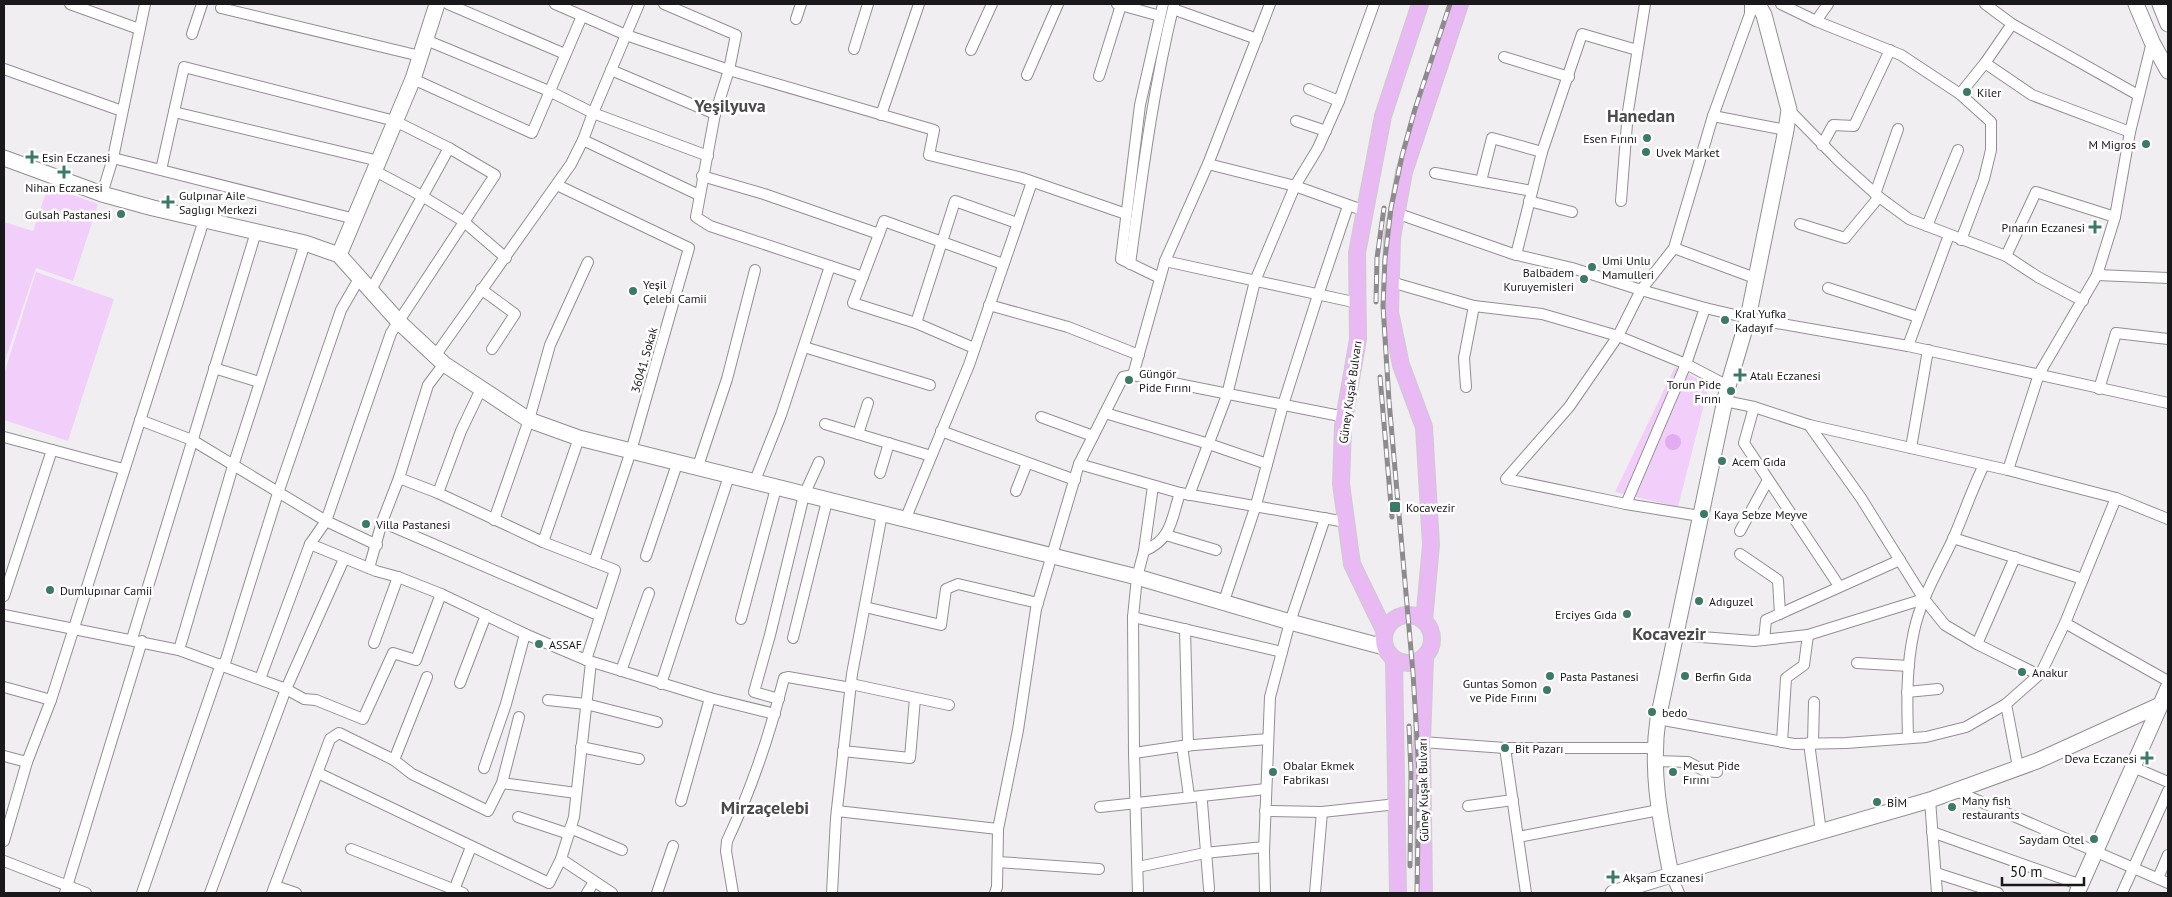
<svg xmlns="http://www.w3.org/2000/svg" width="2172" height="897" font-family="'PT Sans',sans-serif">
  <rect width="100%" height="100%" fill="#f1eef2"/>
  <!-- green -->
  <g fill="#f2cffa">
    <path d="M48 186 98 204 73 281 36 268 4 364V222L33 231Z"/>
    <path d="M36 272 114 299 68 441 4 420V374Z"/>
    <path d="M1675 367 1709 385 1678 507 1615 492Z"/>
  </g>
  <!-- water -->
  <circle fill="#e3abf0" cx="1673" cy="442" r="8"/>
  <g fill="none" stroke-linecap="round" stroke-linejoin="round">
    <defs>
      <g id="street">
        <path d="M70 4 139 29"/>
        <path d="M448 4 565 54"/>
        <path d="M555 4 626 35 729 70 934 130 929 155 1022 178 1126 214"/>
        <path d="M664 4 736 35 729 70 715 114 696 217 710 226 863 277"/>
        <path d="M1117 4 1160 16"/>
        <path d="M1781 4 1816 21 1901 55 1960 94 1991 122V150L1984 179 1961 240"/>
        <path d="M1985 4 2012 24 2138 95"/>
        <path d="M221 8 420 56"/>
        <path d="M1173 9 1257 39"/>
        <path d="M796 19 801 4"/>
        <path d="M1816 21 1828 4"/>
        <path d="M192 34 202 4"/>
        <path d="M426 40 549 91 593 113 708 156"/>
        <path d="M854 49 868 4"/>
        <path d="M971 50 992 4"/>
        <path d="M1504 57 1569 77"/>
        <path d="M1985 63 2032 95 2130 132"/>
        <path d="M4 69 122 111"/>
        <path d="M611 70 715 114"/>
        <path d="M1027 75 1058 4"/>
        <path d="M1099 76 1121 5"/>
        <path d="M413 79 532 133 582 16"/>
        <path d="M1309 89 1339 101"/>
        <path d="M1960 94 1985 63 2012 24"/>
        <path d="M1789 110 1839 161 1879 197 1909 219 2006 256 2038 277 2083 301"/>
        <path d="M174 112 379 161"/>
        <path d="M881 115 919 4"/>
        <path d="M1713 116 1786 130"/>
        <path d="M1296 121 1326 131"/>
        <path d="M583 140 699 195"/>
        <path d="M1822 145 1833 125 1854 126 1890 50"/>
        <path d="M113 158 355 219"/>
        <path d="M1208 164 1295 186 1365 211"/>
        <path d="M161 170 184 67 395 121 449 148 495 175 391 333 326 521 310 544 260 679"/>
        <path d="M375 171 422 196 463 221 506 258"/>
        <path d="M1435 173 1532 191"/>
        <path d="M702 176 764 194 879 234"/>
        <path d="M1481 181 1492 138 1542 152"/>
        <path d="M557 185 689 248 631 451 594 562"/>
        <path d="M102 194 113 158 145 4"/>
        <path d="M1875 194 1898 129"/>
        <path d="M1529 201 1572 212"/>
        <path d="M1621 201 1628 111 1645 4"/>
        <path d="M1396 213 1513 254 1572 268 1641 290 1705 308 1748 318 1908 346 2168 403"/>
        <path d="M1800 224 1845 238 1879 197"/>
        <path d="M1927 226 1958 150"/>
        <path d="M1674 248 1755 278"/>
        <path d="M1516 255 1542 152 1582 34 1637 50"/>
        <path d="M2006 256 2036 192 2115 217"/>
        <path d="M1165 261 1358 303"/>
        <path d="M1130 264C1142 177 1153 89 1174 4"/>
        <path d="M2097 275 2168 278"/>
        <path d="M1160 278 1121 259 1140 105 1163 4"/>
        <path d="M1391 282 1474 306 1542 314 1618 336 1686 364 1728 386"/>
        <path d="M1828 288 1918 317"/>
        <path d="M481 289 515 314 492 349"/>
        <path d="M371 290 449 148"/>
        <path d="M989 305 1068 327 1139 355"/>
        <path d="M916 323 853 303 884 221 1003 264"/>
        <path d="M1908 346 1949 235"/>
        <path d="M804 347 930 385"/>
        <path d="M974 348 916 323 955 201 1017 223"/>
        <path d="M435 356 571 164 583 140 593 113 639 4"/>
        <path d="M214 368 259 382"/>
        <path d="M1133 375 1345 417"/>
        <path d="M1466 387 1464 358 1474 306"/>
        <path d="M2099 389 2116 333 2168 339"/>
        <path d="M1725 401 1754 407 1809 425 2008 470 2116 498 2168 519"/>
        <path d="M1754 407 1744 443 1839 586"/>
        <path d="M1105 413 1209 444 1267 464"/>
        <path d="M1041 417 1093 436"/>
        <path d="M140 420 192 440 326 521 377 545"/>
        <path d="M825 424 931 456"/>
        <path d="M1809 425 1861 498 1924 599 1945 625 1977 644 2039 675"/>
        <path d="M941 431 1075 480"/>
        <path d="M858 434 868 403"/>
        <path d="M4 437 123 469"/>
        <path d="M1911 448 1928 350"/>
        <path d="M1079 464 1180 493 1346 522"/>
        <path d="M697 469 727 379 755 270"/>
        <path d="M2008 470 2039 374 2097 275 2115 217 2130 132 2152 42"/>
        <path d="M880 473 889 443"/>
        <path d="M399 478 438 493 543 542 615 570 586 660"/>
        <path d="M754 483 781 415 830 266"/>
        <path d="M1016 491 1027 463"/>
        <path d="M438 493 461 431 482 387"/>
        <path d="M1189 495 1227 395 1255 281 1295 186 1318 148 1339 101 1374 4"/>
        <path d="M1626 504 1686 364 1705 308"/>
        <path d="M1700 516 1626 504 1506 479 1569 407 1618 336 1641 290 1674 248 1713 116 1750 14V4"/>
        <path d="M494 520 529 420 550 345 588 262"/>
        <path d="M905 520 969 365 1032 182"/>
        <path d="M382 522 600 616"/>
        <path d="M1740 531 1768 480"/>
        <path d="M1166 535 1216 550"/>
        <path d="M1953 538 2083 579"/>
        <path d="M543 542 579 438"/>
        <path d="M310 544 376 571 398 577 441 594 525 634 586 660 710 698 681 801"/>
        <path d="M1144 551C1172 539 1171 520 1180 493"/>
        <path d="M1740 554 1778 580 1780 614"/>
        <path d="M646 556 677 464"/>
        <path d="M369 568 382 522 399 478 428 385 444 364"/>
        <path d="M4 596 52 450"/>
        <path d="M1224 601 1256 505 1283 405 1318 295 1348 206"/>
        <path d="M865 607 941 625 946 589 958 584 1038 603"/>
        <path d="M4 615 179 650 286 689 304 699 316 700 363 719 393 653 416 660 441 594"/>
        <path d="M1133 617 1282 652"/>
        <path d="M741 619 776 488"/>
        <path d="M2065 623 2168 681"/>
        <path d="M1185 629 1188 746"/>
        <path d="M1675 635 1754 641 1808 635 1924 599"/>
        <path d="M793 638 827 501"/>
        <path d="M132 639 256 232"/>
        <path d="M1764 640 1766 620 1900 560"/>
        <path d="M374 643 398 577"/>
        <path d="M1977 644 2015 557"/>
        <path d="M179 650 233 466 305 243"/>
        <path d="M1857 663 1909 666"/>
        <path d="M224 666 278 493 341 310 360 277"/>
        <path d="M621 671 649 593"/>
        <path d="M460 683 486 615"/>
        <path d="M661 684 729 476"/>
        <path d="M851 684 949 705"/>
        <path d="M4 687 51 700"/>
        <path d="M1907 692 1938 689"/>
        <path d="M710 698 775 714"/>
        <path d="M779 699 754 692 770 635 804 495 819 462"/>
        <path d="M548 700 586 704 657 722"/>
        <path d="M2006 704 2018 767"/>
        <path d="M1658 719 1794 744 1846 743 1926 737 1966 727 2006 704 2041 673 2065 623 2116 498"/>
        <path d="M1908 738C1907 702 1906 667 1914 631 1921 598 1939 569 1953 539 1964 514 1972 489 1984 465"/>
        <path d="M1422 742 1505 748H1654"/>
        <path d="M1782 742 1786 678 1804 665 1808 635"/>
        <path d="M1809 743 1821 832"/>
        <path d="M1813 743 1814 702"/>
        <path d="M581 747 639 759"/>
        <path d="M1505 748 1526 893"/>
        <path d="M843 751 910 758 915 698"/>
        <path d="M1134 753 1182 746"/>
        <path d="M4 756 27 762"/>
        <path d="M394 760 427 677"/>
        <path d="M1655 761 1688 762 1705 771 1717 772"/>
        <path d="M2133 767 2168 782"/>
        <path d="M484 768 506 704 525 634"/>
        <path d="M318 773 549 883 561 859 574 817 591 662"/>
        <path d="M502 783 576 793"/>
        <path d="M1956 791 2168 883"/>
        <path d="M1189 796 1182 746 1268 739"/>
        <path d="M1930 800 1937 893"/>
        <path d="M1202 802 1209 889"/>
        <path d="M1468 806 1513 800"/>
        <path d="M1100 807 1266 789"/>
        <path d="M837 811 998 829"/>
        <path d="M1265 811 1322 812 1397 804"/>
        <path d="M518 817 569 834"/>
        <path d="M570 828 622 850"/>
        <path d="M1932 832 2081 885"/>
        <path d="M1518 837 1659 810"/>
        <path d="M4 841 27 762 51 700 204 220"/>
        <path d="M351 849 463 893"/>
        <path d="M561 859 612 893"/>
        <path d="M4 861 86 893"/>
        <path d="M998 862 1099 869"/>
        <path d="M1138 867 1205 853 1264 847"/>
        <path d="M1936 873 1998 893"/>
        <path d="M1671 875 1679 893"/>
        <path d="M2158 878 2168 855"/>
        <path d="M275 886 296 893"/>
        <path d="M454 890 471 847"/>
        <path d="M65 893 142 641"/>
        <path d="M142 893 221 664"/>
        <path d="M210 893 286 689 344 559"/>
        <path d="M272 893 330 739 339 733 394 760 412 774 488 811 502 783 519 717"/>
        <path d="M587 893 594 882"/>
        <path d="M657 893 673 846"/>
        <path d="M733 893 726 851 727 841C752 788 770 734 784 678L788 677 851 688"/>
        <path d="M832 893 836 818 852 674 882 514"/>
        <path d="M995 893 997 887 998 829 1018 730 1036 609 1079 464 1123 377 1133 375 1165 261 1208 164 1270 4"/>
        <path d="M1138 893 1134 753 1133 617 1137 577 1144 551 1153 486"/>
        <path d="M1265 893 1264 851 1270 697 1290 622 1325 518"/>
        <path d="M1315 893 1322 812"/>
        <path d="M2122 893 2168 791"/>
      </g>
      <g id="secondary">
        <path d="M2136 4 2152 42 2168 71"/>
        <path d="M2160 4 2168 24"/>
        <path d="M4 158 102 194 153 208 305 243 339 255 399 322 444 364 529 420 579 438 1137 577 1290 622 1384 647"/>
        <path d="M339 255 413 79 437 4"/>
        <path d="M1671 875C1661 822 1650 773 1658 719L1728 386 1748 318 1786 130 1789 110 1764 15 1758 4"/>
        <path d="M1613 893 1671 875 1930 800 2037 761 2160 705"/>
        <path d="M2077 893 2168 688"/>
      </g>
      <g id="primary">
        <circle cx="1408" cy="639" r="24"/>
        <path d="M1424 621 1431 545 1424 427 1401 365 1390 312 1392 238 1404 172 1460 4"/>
        <path d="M1384 630 1352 564 1341 484 1343 425 1358 339 1357 253 1383 116 1420 4"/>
        <path d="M1394 660 1398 893"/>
        <path d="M1424 893 1422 742 1425 657"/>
      </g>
    </defs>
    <!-- street casing -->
    <use href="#street" stroke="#928f93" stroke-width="12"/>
    <!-- secondary casing -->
    <use href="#secondary" stroke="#928f93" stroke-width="17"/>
    <!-- primary casing -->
    <use href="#primary" stroke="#cccccd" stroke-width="18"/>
    <!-- street -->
    <use href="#street" stroke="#fff" stroke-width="10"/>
    <!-- secondary -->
    <use href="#secondary" stroke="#fff" stroke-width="15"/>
    <!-- primary -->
    <use href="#primary" stroke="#e8b9f2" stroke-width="16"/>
    <defs>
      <g id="rail">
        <path d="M1376 302 1377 258 1384 208"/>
        <path d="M1380 377 1392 517"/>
        <path d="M1409 726 1411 772 1410 866"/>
        <path d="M1417 893 1419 773 1413 673 1389 401 1383 306 1385 259 1391 208 1402 156 1415 109 1450 4"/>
      </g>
    </defs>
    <!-- rail casing -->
    <use href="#rail" stroke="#8d8b8e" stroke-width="5"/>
    <!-- rail -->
    <use href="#rail" stroke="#fff" stroke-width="3" stroke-dasharray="9" stroke-linecap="butt"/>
  </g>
  <!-- markers -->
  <g fill="#3d7a66" stroke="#fff" stroke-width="2">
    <circle cx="1967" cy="92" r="5"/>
    <circle cx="1647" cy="138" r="5"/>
    <circle cx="2146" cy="144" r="5"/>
    <circle cx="1646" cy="152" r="5"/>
    <path d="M29.5 149.5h5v5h5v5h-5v5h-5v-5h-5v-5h5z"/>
    <path d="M61.5 164.5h5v5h5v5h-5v5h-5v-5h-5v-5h5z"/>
    <path d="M165.5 194.5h5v5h5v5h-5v5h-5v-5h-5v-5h5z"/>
    <circle cx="121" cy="214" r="5"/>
    <path d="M2092.5 219.5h5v5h5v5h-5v5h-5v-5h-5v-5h5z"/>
    <circle cx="1592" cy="267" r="5"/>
    <circle cx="1584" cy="279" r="5"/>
    <circle cx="633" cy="291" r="5"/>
    <circle cx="1725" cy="320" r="5"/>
    <path d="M1737.5 367.5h5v5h5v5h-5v5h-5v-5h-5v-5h5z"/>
    <circle cx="1129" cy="380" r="5"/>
    <circle cx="1731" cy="391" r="5"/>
    <circle cx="1722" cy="461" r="5"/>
    <rect x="1389" y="501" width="12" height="12" rx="2.5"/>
    <circle cx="1704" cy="514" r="5"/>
    <circle cx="366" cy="524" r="5"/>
    <circle cx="50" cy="590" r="5"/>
    <circle cx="1699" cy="601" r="5"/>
    <circle cx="1627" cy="614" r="5"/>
    <circle cx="539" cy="644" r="5"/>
    <circle cx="2022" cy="672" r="5"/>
    <circle cx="1550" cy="676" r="5"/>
    <circle cx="1685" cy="676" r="5"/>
    <circle cx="1547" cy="690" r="5"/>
    <circle cx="1652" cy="712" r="5"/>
    <circle cx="1505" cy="748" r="5"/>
    <path d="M2144.5 750.5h5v5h5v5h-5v5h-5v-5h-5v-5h5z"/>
    <circle cx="1273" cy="772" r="5"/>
    <circle cx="1673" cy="772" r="5"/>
    <circle cx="1877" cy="802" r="5"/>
    <circle cx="1952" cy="807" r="5"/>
    <circle cx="2094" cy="839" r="5"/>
    <path d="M1610.5 869.5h5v5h5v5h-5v5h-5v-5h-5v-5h5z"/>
  </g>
  <g text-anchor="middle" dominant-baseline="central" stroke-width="5" stroke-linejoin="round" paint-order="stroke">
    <!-- poi labels -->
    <g font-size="12" fill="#19181a" stroke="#fff" text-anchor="start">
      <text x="1977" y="92">Kiler</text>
      <text x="1637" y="138" text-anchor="end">Esen Fırını</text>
      <text x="2136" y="144" text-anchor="end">M Migros</text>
      <text x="1656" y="152">Uvek Market</text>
      <text x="42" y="157">Esin Eczanesi</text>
      <text x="64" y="187" text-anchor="middle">Nihan Eczanesi</text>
      <text x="179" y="195">Gulpınar Aile<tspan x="179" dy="14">Saglıgı Merkezi</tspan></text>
      <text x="111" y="214" text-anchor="end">Gulsah Pastanesi</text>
      <text x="2085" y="227" text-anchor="end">Pınarın Eczanesi</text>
      <text x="1602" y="260">Umi Unlu<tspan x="1602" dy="14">Mamulleri</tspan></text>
      <text x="1574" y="272" text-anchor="end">Balbadem<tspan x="1574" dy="14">Kuruyemisleri</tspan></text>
      <text x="643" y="284">Yeşil<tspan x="643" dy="14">Çelebi Camii</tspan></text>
      <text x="1735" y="313">Kral Yufka<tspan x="1735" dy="14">Kadayıf</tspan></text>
      <text x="1139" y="373">Güngör<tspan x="1139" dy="14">Pide Fırını</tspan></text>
      <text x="1750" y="375">Atalı Eczanesi</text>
      <text x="1721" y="384" text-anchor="end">Torun Pide<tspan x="1721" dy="14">Fırını</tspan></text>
      <text x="1732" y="461">Acem Gıda</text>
      <text x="1406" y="507">Kocavezir</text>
      <text x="1714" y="514">Kaya Sebze Meyve</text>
      <text x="376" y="524">Villa Pastanesi</text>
      <text x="60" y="590">Dumlupınar Camii</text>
      <text x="1709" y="601">Adıguzel</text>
      <text x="1617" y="614" text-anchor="end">Erciyes Gıda</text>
      <text x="549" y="644">ASSAF</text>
      <text x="2032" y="672">Anakur</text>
      <text x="1560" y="676">Pasta Pastanesi</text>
      <text x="1695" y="676">Berfin Gıda</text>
      <text x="1537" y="683" text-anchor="end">Guntas Somon<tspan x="1537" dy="14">ve Pide Fırını</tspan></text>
      <text x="1662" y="712">bedo</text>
      <text x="1515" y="748">Bit Pazarı</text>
      <text x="2137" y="758" text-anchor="end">Deva Eczanesi</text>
      <text x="1283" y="765">Obalar Ekmek<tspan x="1283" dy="14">Fabrikası</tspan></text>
      <text x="1683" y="765">Mesut Pide<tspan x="1683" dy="14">Fırını</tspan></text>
      <text x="1962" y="800">Many fish<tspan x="1962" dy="14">restaurants</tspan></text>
      <text x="1887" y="802">BİM</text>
      <text x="2084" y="839" text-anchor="end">Saydam Otel</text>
      <text x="1623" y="877">Akşam Eczanesi</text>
    </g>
    <!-- street labels -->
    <g font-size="12" fill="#19181a" stroke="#fff">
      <text transform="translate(644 360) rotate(-74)">36041. Sokak</text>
      <text transform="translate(1350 392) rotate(-82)">Güney Kuşak Bulvarı</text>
      <text transform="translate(1423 790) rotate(-91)">Güney Kuşak Bulvarı</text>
    </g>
    <!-- district labels -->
    <g font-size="18" font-weight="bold" fill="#4b494c" stroke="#fff">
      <text x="730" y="105">Yeşilyuva</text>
      <text x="1641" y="115">Hanedan</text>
      <text x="1669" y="633">Kocavezir</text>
      <text x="765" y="807">Mirzaçelebi</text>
    </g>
  </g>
  <!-- border -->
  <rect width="2172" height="897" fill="none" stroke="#19181a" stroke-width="10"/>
  <!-- scale -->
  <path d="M2002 877v8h82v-8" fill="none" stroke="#19181a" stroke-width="2.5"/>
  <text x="2010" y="877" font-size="15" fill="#19181a" stroke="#ffffff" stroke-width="4" paint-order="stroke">50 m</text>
</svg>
